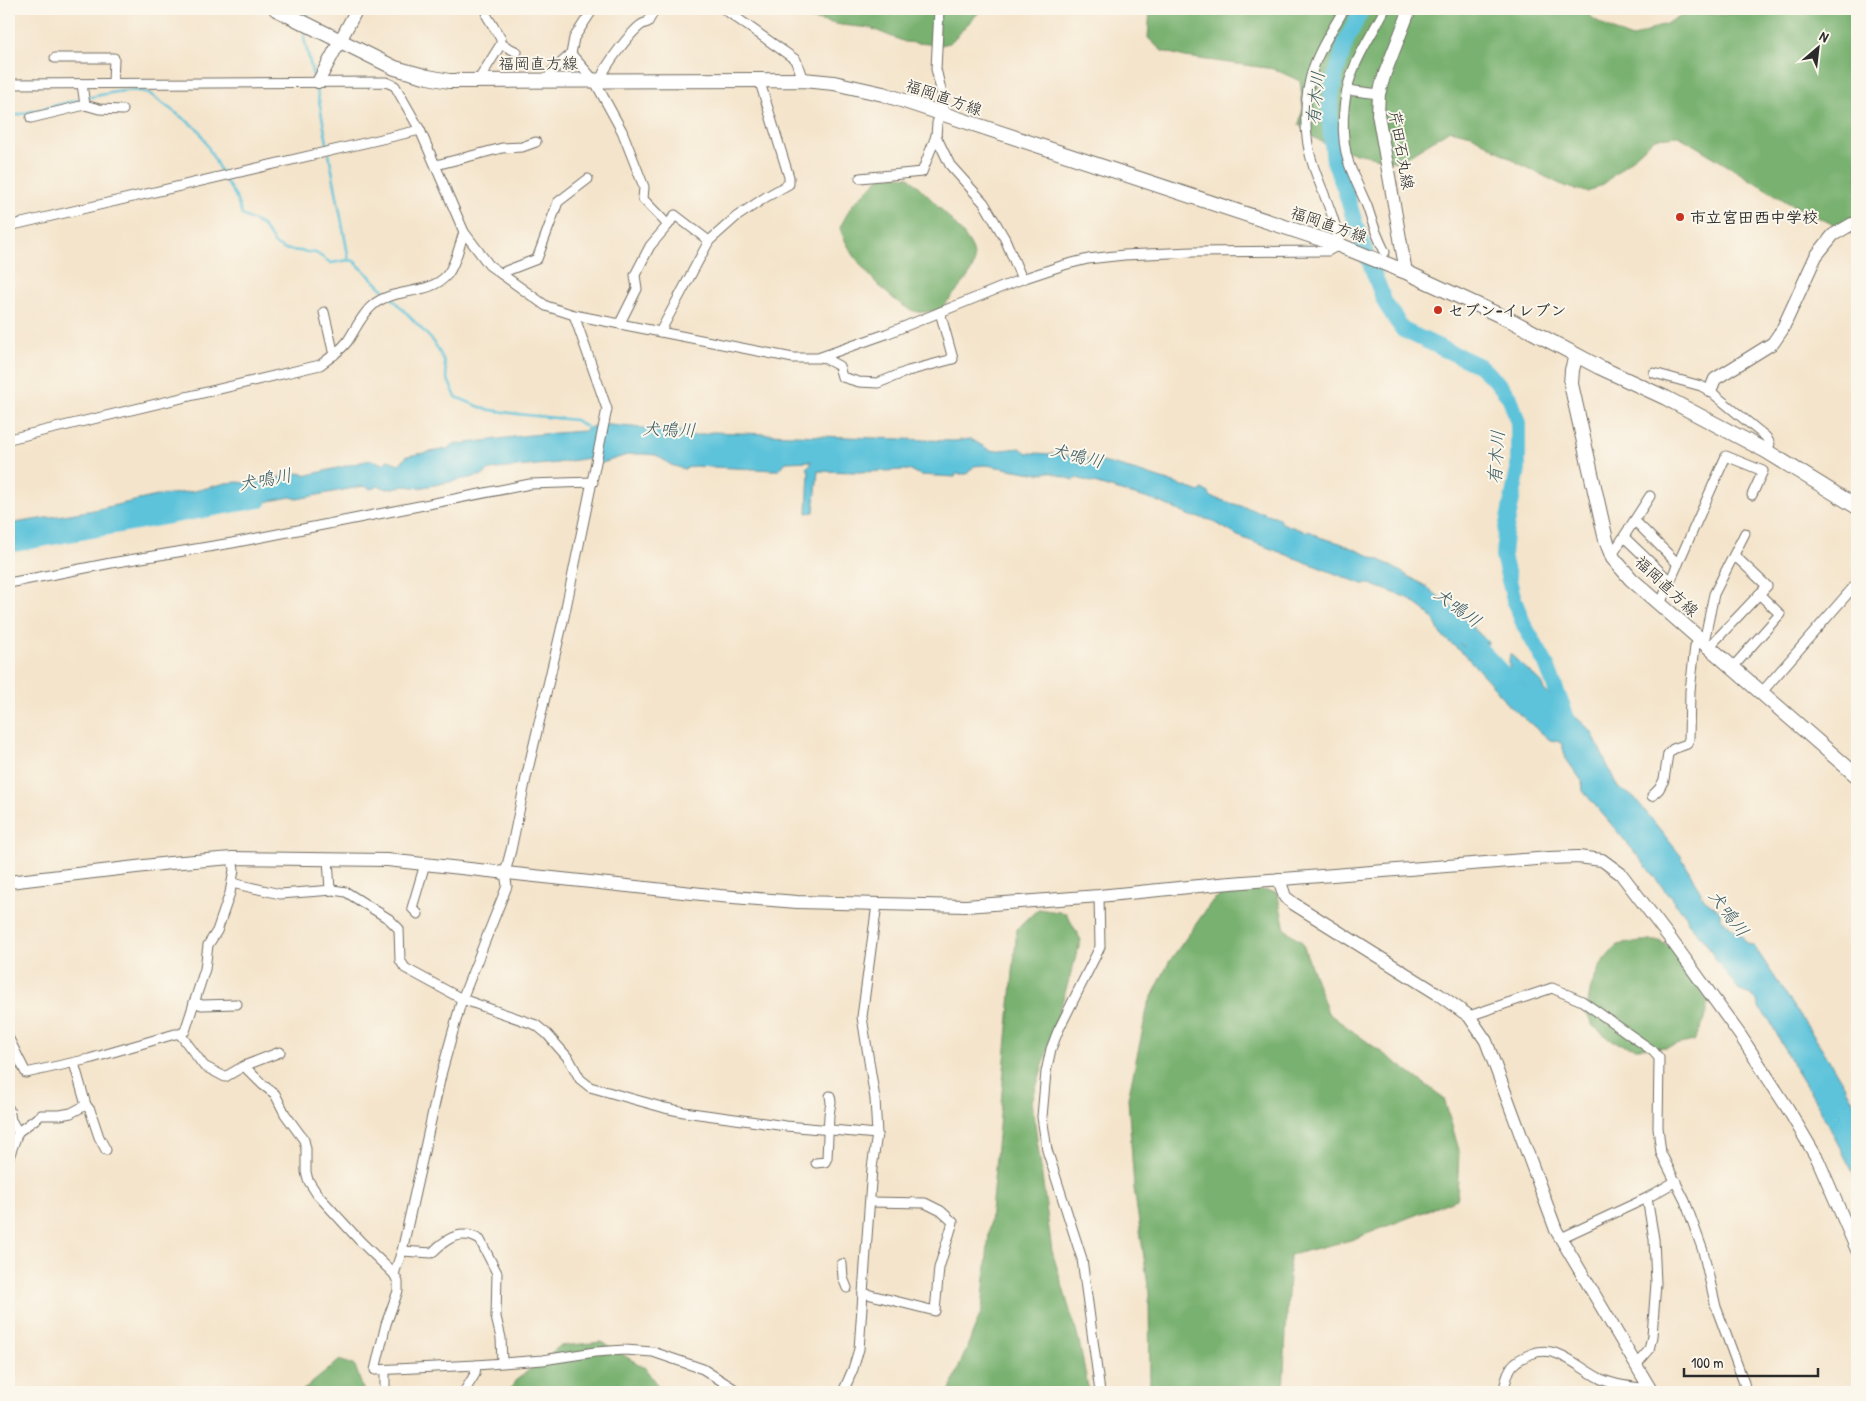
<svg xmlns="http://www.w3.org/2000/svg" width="1866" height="1401" font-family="'Patrick Hand','Klee One',sans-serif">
  <rect width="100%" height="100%" fill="#fbf7ec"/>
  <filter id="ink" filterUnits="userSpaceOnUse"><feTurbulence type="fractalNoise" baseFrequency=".02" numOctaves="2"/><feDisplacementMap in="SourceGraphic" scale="10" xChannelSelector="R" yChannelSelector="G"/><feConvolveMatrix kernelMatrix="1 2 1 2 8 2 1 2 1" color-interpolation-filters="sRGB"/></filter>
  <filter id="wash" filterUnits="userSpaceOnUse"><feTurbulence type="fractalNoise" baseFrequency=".0096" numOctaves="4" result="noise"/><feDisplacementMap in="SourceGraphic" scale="20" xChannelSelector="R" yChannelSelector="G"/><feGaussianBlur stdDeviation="1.12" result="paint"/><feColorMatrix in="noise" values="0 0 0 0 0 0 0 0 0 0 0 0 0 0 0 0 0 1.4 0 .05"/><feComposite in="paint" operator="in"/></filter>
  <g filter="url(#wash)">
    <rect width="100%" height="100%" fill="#f4e4cb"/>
    <!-- forest -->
    <g fill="#78b16f" stroke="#526e4d">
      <path d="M800 9H982L950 43 940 45 905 42 870 28 841 25 811 19Z"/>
      <path d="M1150 9H1581C1597 22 1612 31 1632 38L1668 23 1688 11 1724 15 1753 9H1857V236L1787 202 1679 136 1655 138 1605 183 1588 192 1566 187 1518 163 1472 135 1450 130 1398 162 1333 148 1313 137 1299 125 1303 107 1300 81 1274 69 1185 57 1162 51 1148 38Z"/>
      <path d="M882 175 909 177C923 191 969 235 973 251 974 254 975 263 973 267 970 278 948 300 940 310 933 311 923 313 917 312 890 305 845 252 840 227L852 205Z"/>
      <path d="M1236 887 1277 892 1285 929 1302 942 1328 1013 1444 1098 1459 1150 1457 1199 1351 1240 1290 1255 1283 1392H1150L1149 1293 1134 1188 1128 1098 1148 1005 1169 962 1213 900Z"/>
      <path d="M1038 909 1066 913 1081 940 1032 1101 1052 1251 1079 1341 1089 1392H949L982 1310 1017 929Z"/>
      <path d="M1640 941H1659L1676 950 1708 1001 1705 1020 1694 1041 1666 1047 1636 1048 1614 1042 1593 1026 1586 1013 1591 987 1601 964 1617 945Z"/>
      <path d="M602 1342 645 1368 662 1392H509L515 1381 560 1346Z"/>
      <path d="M340 1360 355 1366 364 1392H301Z"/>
    </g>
    <!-- water -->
    <path fill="#5dc3da" stroke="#447782" d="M598 424 666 430 670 432 685 431 694 436 712 432 954 441 971 439 991 451 1020 448 1027 453C1087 453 1143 472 1200 492L1202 489 1209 493 1211 497 1277 517 1282 523 1306 532 1308 530 1319 537 1340 543 1382 561 1427 587 1451 607 1462 609 1460 615 1488 642V644C1477 640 1470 631 1459 626L1457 636 1461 645 1468 647 1486 661 1524 698 1528 690C1519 673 1505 680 1510 654L1540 681 1544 690 1554 699 1559 708 1577 718 1591 731 1618 788 1634 797 1681 856 1704 899 1720 911V918L1741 935 1747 943 1754 946 1823 1050 1857 1107V1180L1816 1102 1789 1058 1769 1019 1759 1008 1757 1001 1751 995 1740 991 1714 957 1705 941 1688 923 1686 915 1674 903 1672 896 1667 893 1633 850 1583 791 1582 781 1566 759 1562 744 1557 741 1550 740 1505 702 1497 690 1464 654 1441 635 1434 620 1423 609 1408 598 1370 584H1362L1238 536 1211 520 1190 516 1162 503 1077 478 1074 480 1049 472 1039 474 986 465 974 466 967 474H956L955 477 921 475 908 470 858 472 818 471 814 512 807 513 809 471 806 468 811 464V461L786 462 779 470H774L694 466 684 469 671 465 656 455 645 454H630L602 463 589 458 557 463 496 469 487 471 484 475 419 488 406 486 388 489 379 486 371 489 364 486 297 499 291 497 248 505 229 503 213 507 206 506 196 510 170 515H160L156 517 101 526 9 551V524L94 510 157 496 195 491 226 483 239 482 250 484 299 473 308 475 366 461 372 460 383 464 388 460 399 464 407 456 447 449 452 445 530 435 583 431Z"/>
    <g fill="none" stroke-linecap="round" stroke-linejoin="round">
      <!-- stream -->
      <g stroke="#5dc3da" stroke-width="2.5">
        <path d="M307 19 309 9"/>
        <path d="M306 29 304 38 314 80"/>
        <path d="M316 85 328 148"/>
        <path d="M87 98C106 94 132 86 150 94L199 130 222 174"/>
        <path d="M9 117 82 99"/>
        <path d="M329 154 349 260"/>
        <path d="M224 179 235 195 242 215 262 225 275 244 283 249 316 253 331 263 349 260 354 261 388 294"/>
        <path d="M392 298 434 342 444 361 447 378 456 397 485 409 517 414 575 420 591 430"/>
      </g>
      <!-- river -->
      <g stroke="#5dc3da" stroke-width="16">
        <path d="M1362 9 1346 41 1334 80 1330 105V127L1334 161 1345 190 1355 223 1385 303 1403 330 1480 366 1496 381 1510 398 1518 423V470L1505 534 1503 556 1514 600 1524 625 1546 664 1572 731"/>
        <path d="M9 545 260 500"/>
        <path d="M1441 617 1478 647 1541 713"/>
      </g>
    </g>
  </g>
  <g filter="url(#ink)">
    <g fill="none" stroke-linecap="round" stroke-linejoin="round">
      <defs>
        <g id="street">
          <path d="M724 9 796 60 803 80"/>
          <path d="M939 9 936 69 942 94 943 106 937 123 936 136 950 165 984 203 1005 239 1022 279"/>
          <path d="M1385 9C1374 31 1360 51 1352 73 1342 99 1340 137 1349 164 1354 178 1361 192 1367 206 1372 222 1377 237 1385 252"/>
          <path d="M501 44 517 52"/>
          <path d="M571 54 594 80 622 131 644 187 643 199 668 225 650 246 635 275 637 289 620 323"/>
          <path d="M55 58H114L113 83"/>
          <path d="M601 80C602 69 631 32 641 25 643 23 646 23 648 22L655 9"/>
          <path d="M478 81 501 44V39L487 16"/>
          <path d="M547 81 552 71 571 54 574 38 593 9"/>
          <path d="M9 84 386 82 395 86 420 130 464 232 489 265 546 306 574 315 793 358H818L886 334 1022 279 1064 265 1088 259 1124 255 1193 252 1328 251 1339 245C1336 218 1323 194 1314 168 1303 137 1303 97 1314 66 1321 46 1333 29 1343 11"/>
          <path d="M82 84 85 105 99 109 123 110"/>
          <path d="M1347 90 1379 94"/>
          <path d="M31 118 85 105"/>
          <path d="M436 165 502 148 522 147 536 142"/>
          <path d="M860 178 922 172 936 136"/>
          <path d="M9 226 420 130"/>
          <path d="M709 241 736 217 766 197 789 184V177L759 79"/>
          <path d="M501 274 506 271 537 259 558 202 588 179"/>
          <path d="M324 312 334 355"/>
          <path d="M660 332 709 241 675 215 668 225"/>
          <path d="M822 357 839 366 842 377 859 382 878 383 908 371 953 359 940 312"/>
          <path d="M1654 373 1701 386 1710 391 1766 437 1770 444 1766 451"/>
          <path d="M9 439 320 365C330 358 340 351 347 342 356 329 361 315 373 305 394 287 429 296 447 275 455 266 460 244 464 232"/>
          <path d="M1635 521 1678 564"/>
          <path d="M1624 537 1670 581"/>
          <path d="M1612 555 1650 496"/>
          <path d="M9 583 111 563 232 543 530 484 593 482"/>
          <path d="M1660 604 1726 456 1763 471 1752 495"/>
          <path d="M1704 642 1714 594 1745 533"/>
          <path d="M1709 647 1767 586 1734 555"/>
          <path d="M1733 667 1780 614 1759 594"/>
          <path d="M1762 692 1857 583"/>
          <path d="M1652 796 1659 789 1664 780 1668 754 1673 749 1687 744 1689 739 1690 691 1695 646 1701 640"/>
          <path d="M328 859 330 890"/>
          <path d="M232 883 280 894 333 890 346 892 389 919 399 929 400 960 405 968 462 999 536 1025 547 1034 569 1059 580 1079 590 1087 665 1108 684 1112 786 1126 877 1134"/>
          <path d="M1099 896 1100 947 1058 1031 1051 1049 1046 1072 1042 1117 1047 1150 1082 1259 1100 1392"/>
          <path d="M418 914 412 908 425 864"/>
          <path d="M194 1002 202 1005 237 1004"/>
          <path d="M1469 1016 1552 988 1582 1001 1653 1051 1659 1058 1658 1127 1661 1153 1685 1201 1703 1251 1716 1307 1744 1383 1746 1392"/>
          <path d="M180 1034 204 1066 225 1077 244 1066 263 1085 275 1094 285 1114 304 1140 306 1149V1172L308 1180 317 1194 360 1241 394 1274 398 1282V1291L386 1324 375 1370 476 1365 543 1360 595 1352 625 1350 653 1352 703 1369 739 1392"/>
          <path d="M9 1039 26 1073 89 1059 175 1034H180L185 1031 205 969 208 945 217 931 230 893 234 870 232 858"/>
          <path d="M244 1066 280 1052"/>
          <path d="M86 1105 90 1110 99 1137 106 1150"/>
          <path d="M9 1109 11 1120 18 1132 9 1157"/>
          <path d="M18 1132 41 1115H60L71 1113 86 1105 74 1063"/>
          <path d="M816 1163 825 1162 827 1158 829 1115 831 1102 830 1096"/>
          <path d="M1561 1238 1647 1198 1676 1181"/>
          <path d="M402 1251 432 1253C445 1239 461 1228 480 1240L497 1273 496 1317 501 1338 502 1362"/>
          <path d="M842 1264 843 1278 847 1288"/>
          <path d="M394 1274 402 1251 442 1071 462 999 507 886 505 873 511 850 526 778 564 617 607 409 574 315"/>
          <path d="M863 1293 935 1311 939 1268 953 1222 941 1211 925 1203 870 1202"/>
          <path d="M1636 1365 1649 1350 1652 1336 1656 1283 1654 1239 1647 1198"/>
          <path d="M385 1370V1392"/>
          <path d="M464 1392 475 1374 476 1365"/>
          <path d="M843 1392 853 1369 859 1349 872 1168 877 1134 875 1099 862 1017 877 904"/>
          <path d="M1503 1392C1509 1370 1508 1363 1531 1354 1557 1343 1578 1368 1601 1379 1616 1386 1634 1387 1650 1389"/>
        </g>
        <g id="secondary">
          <path d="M318 82 357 9"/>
          <path d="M1406 272 1378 114 1379 94 1385 73 1410 9"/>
          <path d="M1710 391 1715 379 1773 343 1782 330 1816 256 1833 235 1852 224H1857"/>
          <path d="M1279 879 1285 897 1294 904 1438 994 1469 1016 1486 1041 1556 1230 1652 1392"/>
          <path d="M9 882 170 863 232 858 387 860 720 896 797 902 966 906 1099 896 1219 884 1549 858 1578 857 1602 860 1621 874 1672 941 1740 1035 1788 1109 1818 1160 1857 1250"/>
        </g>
        <g id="primary">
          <path d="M276 9 395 68 428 77 449 81 803 80 834 83 883 94 1339 245 1406 272 1512 321 1599 367 1666 398 1766 451 1857 507"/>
          <path d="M1576 355 1572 370 1571 384 1606 540 1613 558 1631 579 1857 776"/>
        </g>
      </defs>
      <!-- street casing -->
      <use href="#street" stroke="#716c63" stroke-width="11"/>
      <!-- secondary casing -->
      <use href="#secondary" stroke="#716c63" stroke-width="14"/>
      <!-- primary casing -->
      <use href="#primary" stroke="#716c63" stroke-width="16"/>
      <!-- street -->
      <use href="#street" stroke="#fff" stroke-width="9"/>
      <!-- secondary -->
      <use href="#secondary" stroke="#fff" stroke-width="12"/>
      <!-- primary -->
      <use href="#primary" stroke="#fff" stroke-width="14"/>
    </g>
  </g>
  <!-- markers -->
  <g fill="#c8321e" stroke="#fbf7ec" stroke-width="2">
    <circle cx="1680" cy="217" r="5"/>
    <circle cx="1438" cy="310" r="5"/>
  </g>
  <g text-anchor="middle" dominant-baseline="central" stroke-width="4" stroke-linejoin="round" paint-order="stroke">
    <!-- street labels -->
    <g font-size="16" fill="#2b2b2b" stroke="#fbf7ec">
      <text x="538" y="63">福岡直方線</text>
      <text transform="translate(944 97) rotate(19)">福岡直方線</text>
      <text transform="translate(1402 150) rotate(80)">芹田石丸線</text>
      <text transform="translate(1329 224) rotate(19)">福岡直方線</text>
      <text transform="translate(1667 586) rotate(43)">福岡直方線</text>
    </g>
    <!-- poi labels -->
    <g font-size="16" font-weight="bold" fill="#2b2b2b" stroke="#fbf7ec" text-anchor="start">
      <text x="1690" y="217">市立宮田西中学校</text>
      <text x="1448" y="310">セブン-イレブン</text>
    </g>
    <!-- water labels -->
    <g font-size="18" font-style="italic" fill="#3a5960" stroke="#fbf7ec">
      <text transform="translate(1315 98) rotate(-84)">有木川</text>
      <text transform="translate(669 429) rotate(2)">犬鳴川</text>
      <text transform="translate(1077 455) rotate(14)">犬鳴川</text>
      <text transform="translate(1496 457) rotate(-86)">有木川</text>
      <text transform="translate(265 479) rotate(-10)">犬鳴川</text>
      <text transform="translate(1458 607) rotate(37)">犬鳴川</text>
      <text transform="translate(1729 913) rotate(53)">犬鳴川</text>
    </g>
  </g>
  <!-- margin -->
  <rect width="1866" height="1401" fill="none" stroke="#fbf7ec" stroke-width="30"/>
  <!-- north arrow -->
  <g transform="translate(1818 48) rotate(28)" stroke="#fbf7ec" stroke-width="4" paint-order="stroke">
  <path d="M0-4L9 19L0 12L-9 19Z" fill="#2b2b2b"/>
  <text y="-8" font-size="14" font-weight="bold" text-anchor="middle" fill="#2b2b2b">N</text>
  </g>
  <!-- scale -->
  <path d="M1684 1368v8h134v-8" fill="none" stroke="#2b2b2b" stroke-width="2.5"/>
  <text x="1691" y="1368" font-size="15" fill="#2b2b2b" stroke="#fbf7ec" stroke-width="4" paint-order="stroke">100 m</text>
</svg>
